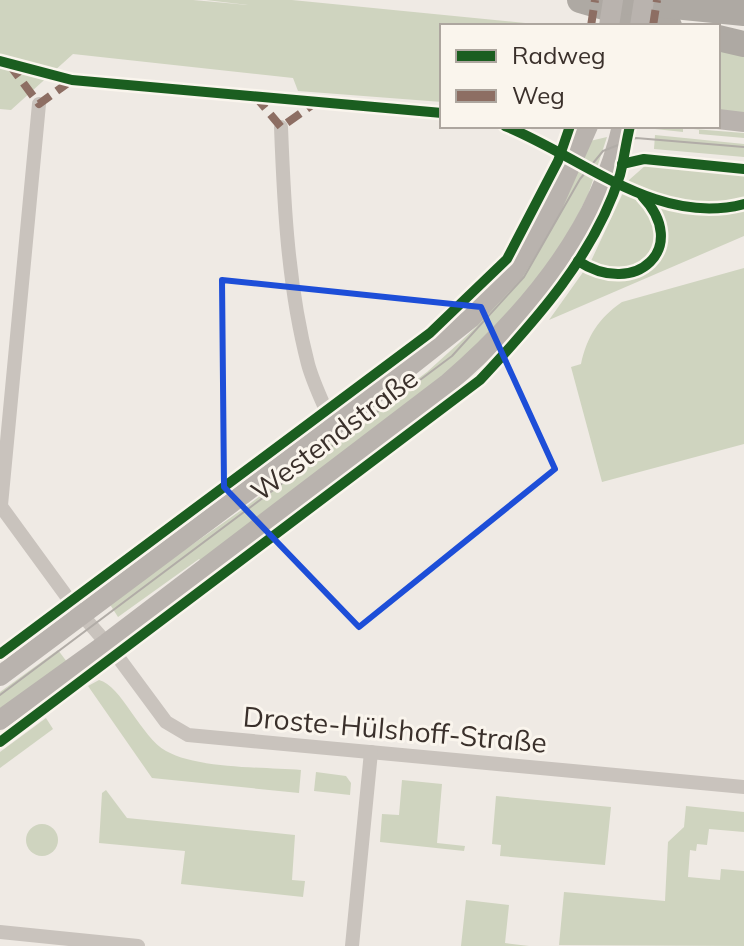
<svg xmlns="http://www.w3.org/2000/svg" width="744" height="946" font-family="Mulish,sans-serif">
  <rect width="100%" height="100%" fill="#efeae4"/>
  <!-- green -->
  <g fill="#cfd4bf">
    <path d="M0 0H193L248 5 206 0H292L555 26H442V102L298 91 293 78 73 54 11 110 0 109Z"/>
    <path d="M718 50 744 55V116L718 113Z"/>
    <path d="M655 126 744 133V138L699 134V129L683 128V132L655 129Z"/>
    <path d="M655 135 744 144V157L654 149Z"/>
    <path d="M607 137 588 195 569 232 526 297 467 360 201 561 199 559 118 617 109 603 240 511 427 372 459 343 476 327 590 141Z"/>
    <path d="M646 165 744 174V236L549 320 591 261 629 180Z"/>
    <path d="M744 268V444L602 482 571 367 581 364C587 336 599 318 622 302Z"/>
    <path d="M58 650 67 662 0 709V692Z"/>
    <path d="M99 680C121 685 141 737 166 751 198 769 264 767 301 770L299 793 152 778 88 686Z"/>
    <path d="M46 718 53 729 0 768V752Z"/>
    <path d="M316 772 346 776 351 783 350 795 314 791Z"/>
    <path d="M402 780 442 784 437 843 465 846 464 851 380 842 382 814 399 815Z"/>
    <path d="M106 790 127 818 295 835 292 880 305 881 303 897 181 884 185 851 99 843 102 793Z"/>
    <path d="M496 796 611 807 605 865 500 856 501 845 492 844Z"/>
    <path d="M686 806 744 812V832L709 829 707 845 697 844 696 851 690 850 688 877 720 880 721 869 744 871V946L559 945 564 892 665 901 668 842 684 827Z"/>
    <circle cx="42" cy="840" r="16"/>
    <path d="M466 900 509 905 505 943 529 946H461Z"/>
  </g>
  <g fill="none" stroke-linecap="round" stroke-linejoin="round">
    <!-- street -->
    <g stroke="#c9c3bd" stroke-width="14">
      <path d="M281 127C284 206 288 287 308 364 314 386 325 406 333 427"/>
      <path d="M0 505 70 601 115 653 166 722 188 735 744 787"/>
      <path d="M1 505 39 104"/>
      <path d="M0 932 138 946"/>
      <path d="M352 946 371 752"/>
    </g>
    <!-- secondary -->
    <g stroke="#b9b3ae" stroke-width="20">
      <path d="M718 119 744 122"/>
      <path d="M0 676 333 427 471 318 514 272 549 214 588 126"/>
      <path d="M0 720 107 643 447 384C526 316 599 230 622 126"/>
    </g>
    <!-- highway -->
    <g stroke="#aea9a3" stroke-width="26">
      <path d="M580 0 669 26"/>
      <path d="M614 0 744 13"/>
      <path d="M718 38 744 44"/>
    </g>
    <!-- tram -->
    <path stroke="#b1aca7" stroke-width="2" d="M0 695 452 356 524 277 580 179 603 151 636 138 744 147"/>
    <!-- secondary-bridge -->
    <g stroke="#b9b3ae" stroke-width="20">
      <path d="M609 26 613 0"/>
      <path d="M640 26 644 0"/>
    </g>
    <!-- quiet -->
    <g stroke="#8d6e63" stroke-width="8" stroke-dasharray="16 8" stroke-linecap="butt">
      <path d="M591 26 595 0"/>
      <path d="M653 26 657 0"/>
      <path d="M9 64 39 104 72 80"/>
      <path d="M255 96 281 127 315 103"/>
    </g>
    <defs>
      <g id="cycleway">
        <path d="M0 61 72 80 442 113"/>
        <path d="M505 126C582 157 657 227 744 204"/>
        <path d="M622 164 644 159 744 169"/>
        <path d="M578 261C636 299 691 247 642 196"/>
        <path d="M0 654 430 333 507 259 558 161 570 126"/>
        <path d="M0 742 480 380C536 320 595 255 620 175 624 159 626 142 630 126"/>
      </g>
    </defs>
    <!-- cycleway casing -->
    <use href="#cycleway" stroke="#faf5ed" stroke-width="15"/>
    <!-- cycleway -->
    <use href="#cycleway" stroke="#1b5e20" stroke-width="10"/>
  </g>
  <!-- marked area -->
  <path fill="none" stroke="#1d4ed8" stroke-width="6" stroke-linejoin="round" d="M222 280 481 307 555 469 359 627 224 487Z"/>
  <g text-anchor="middle" dominant-baseline="central" stroke-width="6" stroke-linejoin="round" paint-order="stroke">
    <!-- street labels -->
    <g font-size="28" fill="#3a302b" stroke="#faf5ed">
      <text transform="translate(334 434) rotate(-37)">Westendstraße</text>
      <text transform="translate(395 729) rotate(5)">Droste-Hülshoff-Straße</text>
    </g>
  </g>
  <!-- legend -->
  <rect x="440" y="24" width="280" height="104" fill="#faf5ed" stroke="#ada69f" stroke-width="2"/>
  <rect x="456" y="50" width="40" height="12" fill="#1b5e20" stroke="#ada69f" stroke-width="2"/>
  <text x="512" y="64" font-size="24" fill="#3a302b">Radweg</text>
  <rect x="456" y="90" width="40" height="12" fill="#8d6e63" stroke="#ada69f" stroke-width="2"/>
  <text x="512" y="104" font-size="24" fill="#3a302b">Weg</text>
</svg>
